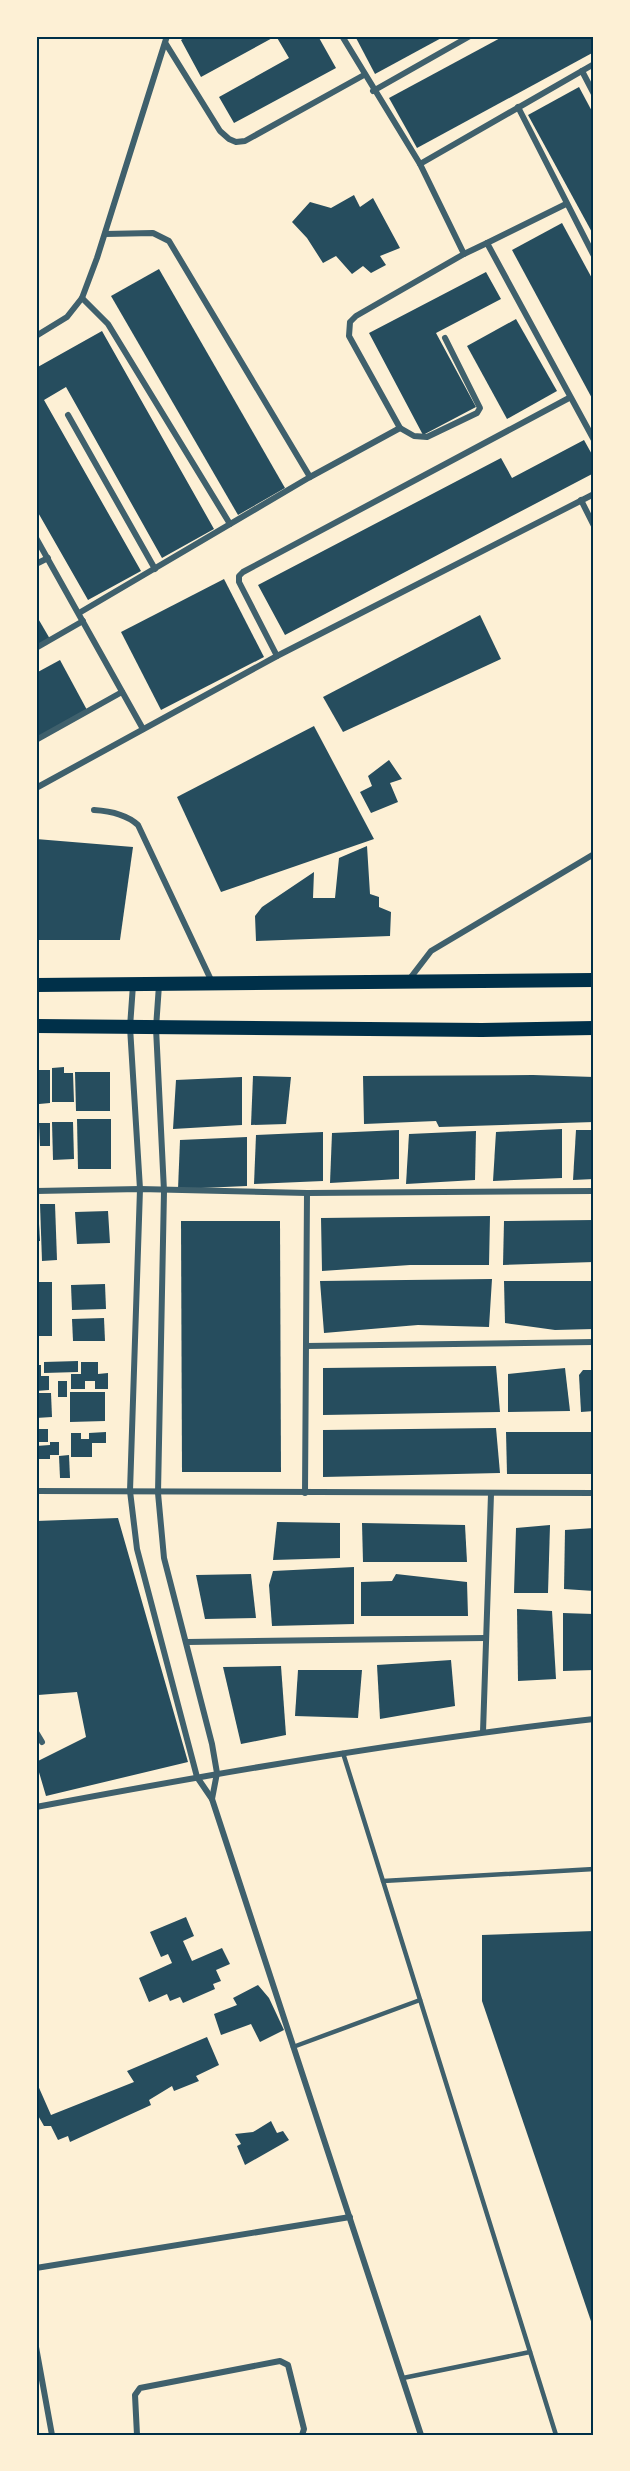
<svg xmlns="http://www.w3.org/2000/svg" width="630" height="2471" font-family="'Noto Sans',sans-serif">
  <rect width="100%" height="100%" fill="#fdf0d5"/>
  <!-- building -->
  <g fill="#264d5e">
    <path d="M187 36H318L336 68 234 123 219 97 289 58 276 36 201 77 181 40Z"/>
    <path d="M355 36H445L375 74Z"/>
    <path d="M504 36H594V52L417 148 389 98Z"/>
    <path d="M579 87 594 115V236L528 115Z"/>
    <path d="M354 195 360 207 373 198 400 248 380 256 386 265 371 273 363 266 352 274 336 256 323 263 307 238 292 222 310 202 331 208Z"/>
    <path d="M562 223 594 282V402L512 250Z"/>
    <path d="M159 269 285 488 238 515 111 296Z"/>
    <path d="M486 272 501 299 436 333 476 407 423 435 369 333Z"/>
    <path d="M516 319 557 391 507 419 467 346Z"/>
    <path d="M102 331 214 529 162 558 66 387 44 400 141 571 88 600 36 509V368Z"/>
    <path d="M584 440 594 458V473L285 635 258 585 501 458 512 478Z"/>
    <path d="M224 579 264 657 161 710 121 632Z"/>
    <path d="M36 615 50 639 36 647Z"/>
    <path d="M480 615 501 659 343 732 323 697Z"/>
    <path d="M60 660 87 710 36 738V673Z"/>
    <path d="M314 726 374 839 221 892 177 797Z"/>
    <path d="M389 760 402 779 390 783 398 802 371 813 360 792 372 786 368 776Z"/>
    <path d="M36 839 133 847 120 940H36Z"/>
    <path d="M367 846 370 894 379 897V907L391 912 390 936 256 941 255 916 262 907 314 872 313 898H335L339 858Z"/>
    <path d="M64 1067V1073H73L74 1102H52V1068Z"/>
    <path d="M39 1070H50V1103L39 1104Z"/>
    <path d="M75 1072H110V1111H76Z"/>
    <path d="M533 1075 594 1077V1122L439 1127 436 1121 364 1124 363 1076Z"/>
    <path d="M253 1076 291 1077 286 1124 251 1125Z"/>
    <path d="M242 1077V1125L173 1129 176 1080Z"/>
    <path d="M77 1119H111V1169H78Z"/>
    <path d="M52 1122H73L74 1159 53 1160Z"/>
    <path d="M39 1123H50V1146H40Z"/>
    <path d="M562 1129V1178L493 1181 496 1132Z"/>
    <path d="M399 1130V1179L330 1183 332 1133Z"/>
    <path d="M576 1130H594V1179L573 1180Z"/>
    <path d="M476 1131 475 1180 406 1184 409 1134Z"/>
    <path d="M323 1132V1181L254 1184 256 1135Z"/>
    <path d="M247 1137V1186L178 1189 180 1140Z"/>
    <path d="M40 1204H55L57 1260 42 1261Z"/>
    <path d="M108 1211 110 1243 77 1244 75 1212Z"/>
    <path d="M490 1216 489 1265H410L322 1271 321 1218Z"/>
    <path d="M594 1220V1262L503 1265 504 1221Z"/>
    <path d="M181 1221H280L281 1472H182Z"/>
    <path d="M36 1224H39L40 1241H36Z"/>
    <path d="M492 1279 489 1327 418 1325 324 1333 320 1281Z"/>
    <path d="M504 1281H594V1329L555 1330 505 1323Z"/>
    <rect x="36" y="1282" width="16" height="54"/>
    <path d="M105 1284 106 1309 72 1310 71 1285Z"/>
    <path d="M104 1318 105 1341H73L72 1319Z"/>
    <path d="M78 1361V1372L44 1373V1362Z"/>
    <path d="M81 1362H98V1374L108 1373V1389H95V1381H85V1389H71V1374H81Z"/>
    <path d="M36 1365H41V1376H49V1390L36 1391Z"/>
    <path d="M496 1366 500 1412 323 1415V1368Z"/>
    <path d="M565 1368 570 1411 508 1412V1374Z"/>
    <path d="M583 1370H594V1411L581 1412 579 1375Z"/>
    <rect x="58" y="1381" width="9" height="16"/>
    <path d="M70 1392H105V1421L70 1422Z"/>
    <path d="M36 1393H51L52 1417 36 1418Z"/>
    <path d="M496 1428 500 1473 323 1477V1430Z"/>
    <rect x="36" y="1429" width="12" height="13"/>
    <path d="M106 1432V1443H92V1457H71V1433H81V1439H89V1433Z"/>
    <path d="M506 1432H594V1474H507Z"/>
    <path d="M50 1442H59V1455H50V1459H36V1446L50 1445Z"/>
    <path d="M69 1455 70 1478H60L59 1456Z"/>
    <path d="M118 1518 188 1762 46 1796 36 1762 86 1737 77 1692 38 1695 36 1690V1521Z"/>
    <path d="M277 1522 340 1523V1558L273 1560Z"/>
    <path d="M362 1523 465 1525 467 1562H363Z"/>
    <path d="M550 1525 548 1593H514L516 1528Z"/>
    <path d="M594 1528V1591L564 1589 565 1530Z"/>
    <path d="M354 1567V1624L272 1626 269 1585 273 1571Z"/>
    <path d="M251 1574 256 1618 205 1619 196 1575Z"/>
    <path d="M396 1574 467 1582 468 1616H361V1582L392 1581Z"/>
    <path d="M517 1609 552 1611 556 1679 518 1681Z"/>
    <path d="M563 1613 594 1614V1670L563 1671Z"/>
    <path d="M451 1660 455 1706 380 1719 377 1665Z"/>
    <path d="M281 1666 286 1735 241 1744 223 1667Z"/>
    <path d="M298 1670H362L358 1718 295 1716Z"/>
    <path d="M186 1917 194 1936 183 1941 192 1961 222 1948 230 1964 216 1970 221 1981 213 1984 215 1989 183 2003 180 1997 170 2001 167 1994 149 2002 139 1978 172 1963 168 1954 161 1957 150 1932Z"/>
    <path d="M594 1931V2330L482 2001V1935Z"/>
    <path d="M258 1985 269 1998 284 2030 260 2042 251 2024 221 2035 214 2014 237 2005 233 1998Z"/>
    <path d="M207 2037 219 2065 196 2076 199 2081 174 2091 172 2086 149 2100 151 2105 70 2142 68 2136 58 2140 51 2126H44L36 2112V2081L51 2115 134 2082 127 2071Z"/>
    <path d="M271 2121 277 2133 283 2131 289 2140 245 2165 237 2146 241 2144 235 2134 253 2132Z"/>
  </g>
  <g fill="none" stroke-linecap="round" stroke-linejoin="round">
    <!-- service -->
    <g stroke="#3f606c" stroke-width="4.5">
      <path d="M343 1753 556 2435"/>
      <path d="M383 1881 594 1869"/>
      <path d="M293 2047 420 2000"/>
      <path d="M403 2378 530 2352"/>
    </g>
    <!-- minor -->
    <g stroke="#3f606c" stroke-width="6">
      <path d="M166 44 220 131 229 139 236 142 245 141 364 75"/>
      <path d="M582 71 594 94"/>
      <path d="M373 91 470 36"/>
      <path d="M518 107 594 256"/>
      <path d="M420 164 594 64"/>
      <path d="M566 204 487 243 594 440"/>
      <path d="M464 254 487 243"/>
      <path d="M82 298 108 324 230 524"/>
      <path d="M36 336 67 317 82 298 97 258 167 36"/>
      <path d="M68 415 155 569"/>
      <path d="M400 428 414 436 427 437 477 413 480 408 445 338"/>
      <path d="M310 477 400 428 349 336 350 322 356 316 464 254 420 164 342 36"/>
      <path d="M581 500 594 526"/>
      <path d="M36 538 143 729"/>
      <path d="M36 564 48 558"/>
      <path d="M79 613 310 477 169 241 153 233 105 234"/>
      <path d="M36 648 83 621"/>
      <path d="M277 656 239 582V576L243 572 569 398"/>
      <path d="M36 740 122 692"/>
      <path d="M36 788 277 656 594 494"/>
      <path d="M94 810C110 811 126 814 138 825L212 982"/>
      <path d="M408 981 431 951 594 854"/>
      <path d="M133 985 130 1027 140 1189 130 1491 137 1549 197 1777 212 1799 421 2435"/>
      <path d="M159 985 156 1028 164 1191 158 1493 164 1558 212 1744 217 1773 212 1799"/>
      <path d="M36 1191 140 1189 307 1193 594 1191"/>
      <path d="M306 1346 594 1342"/>
      <path d="M36 1491 594 1493"/>
      <path d="M305 1493 307 1193"/>
      <path d="M187 1642 485 1638"/>
      <path d="M36 1732 42 1742"/>
      <path d="M483 1732 491 1494"/>
      <path d="M36 1807C221 1772 407 1740 594 1719"/>
      <path d="M36 2268 350 2217"/>
      <path d="M36 2347 52 2435"/>
      <path d="M137 2435 135 2395 140 2388 280 2361 288 2365 304 2429 302 2435"/>
    </g>
    <!-- primary -->
    <g stroke="#003049" stroke-width="14">
      <path d="M36 985 594 980"/>
      <path d="M36 1026 482 1030 594 1028"/>
    </g>
  </g>
  <!-- border -->
  <rect width="630" height="2471" fill="none" stroke="#fdf0d5" stroke-width="75"/>
  <rect x="38" y="38" width="554" height="2396" fill="none" stroke="#003049" stroke-width="2"/>
</svg>
